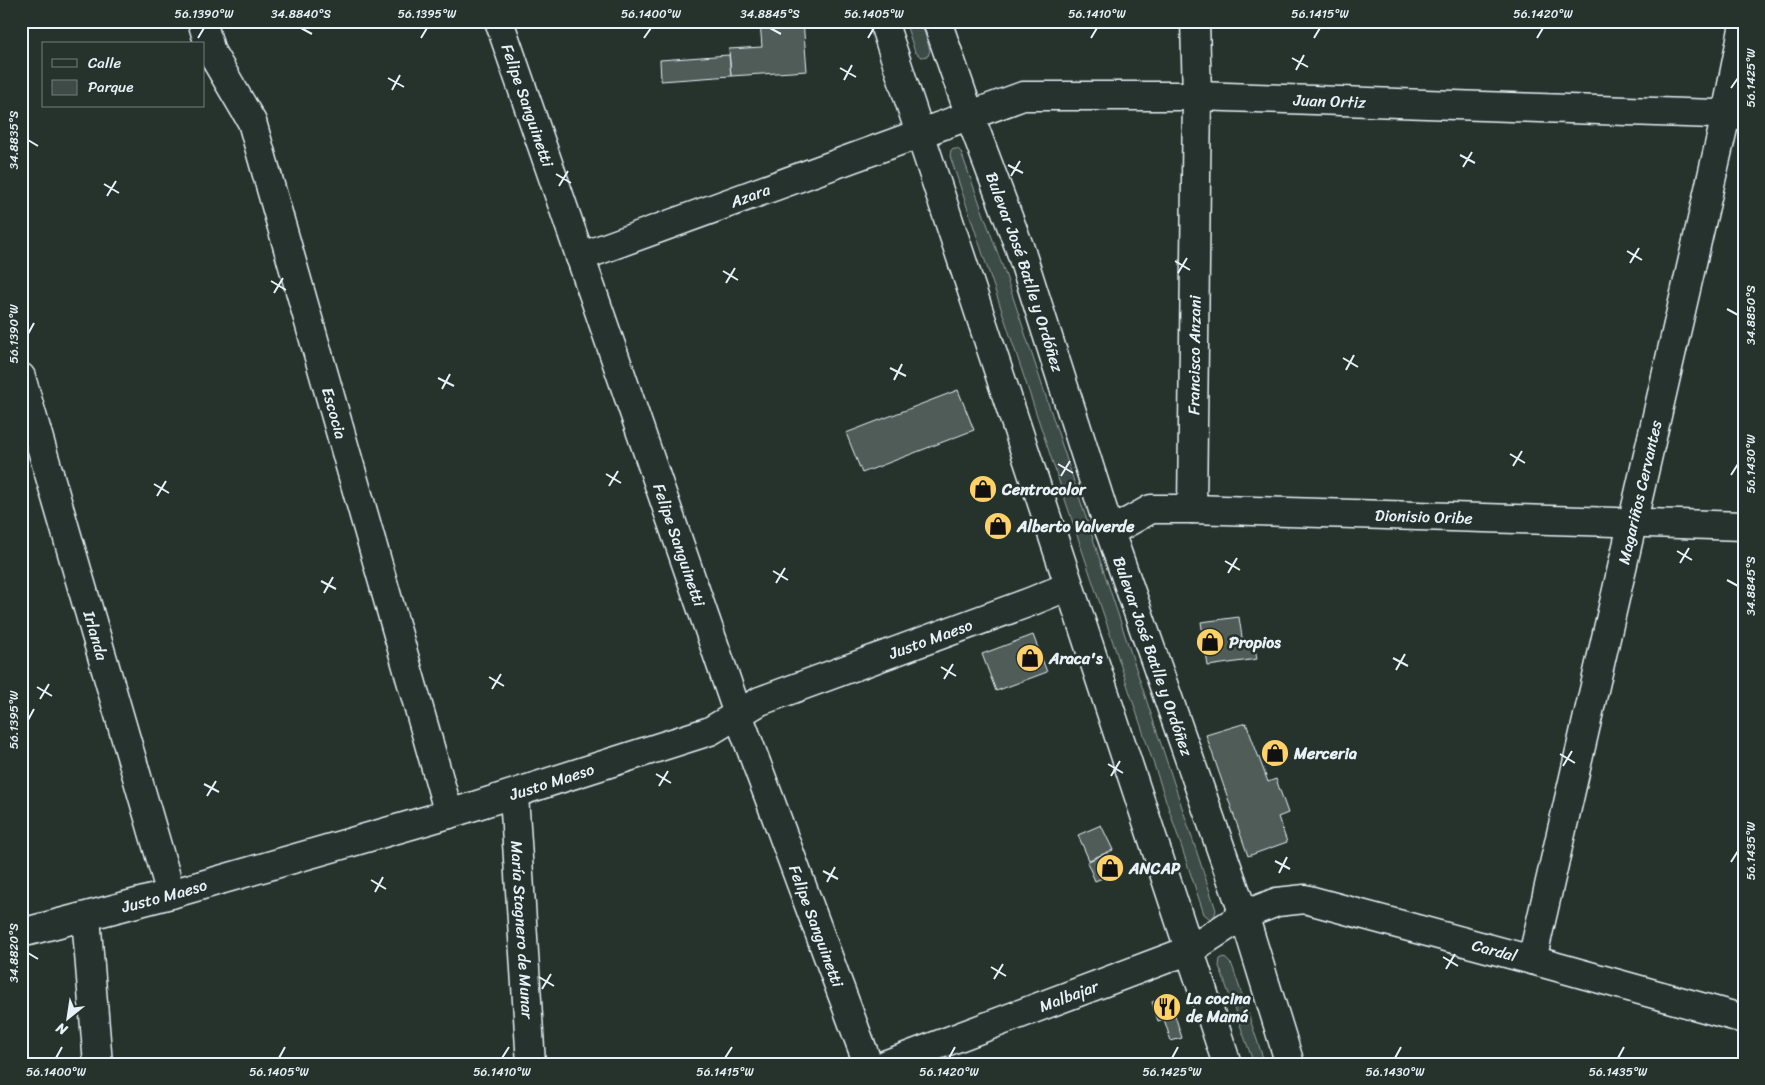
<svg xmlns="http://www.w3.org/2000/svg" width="1765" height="1085" font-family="Sriracha,sans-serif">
  <rect width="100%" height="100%" fill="#26332d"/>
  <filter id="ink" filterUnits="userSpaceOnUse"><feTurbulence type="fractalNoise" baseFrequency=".02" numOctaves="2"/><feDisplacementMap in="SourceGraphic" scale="10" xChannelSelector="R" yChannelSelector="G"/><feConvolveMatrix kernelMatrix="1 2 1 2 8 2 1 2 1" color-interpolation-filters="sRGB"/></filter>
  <g filter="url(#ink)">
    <!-- green -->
    <g fill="#3e4b47" stroke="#939ea0">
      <path d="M905 21H921L930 50 928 56 921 57 915 52Z"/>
      <path d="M955 149H958L961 152 1005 273 1216 910 1214 918 1210 919 1204 914 950 156 951 150Z"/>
      <path d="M1224 957 1232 965 1265 1064H1254L1219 966 1220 959Z"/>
    </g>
    <!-- building -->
    <g fill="#505c59" stroke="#e8f1f8">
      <path d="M760 21H803L807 71 731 76 729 49 762 47Z"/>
      <path d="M729 55 731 76 661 81 660 60Z"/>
      <path d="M958 390 974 430 862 473 846 433Z"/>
      <path d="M1239 617 1243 644 1254 642 1257 659 1208 666 1201 622Z"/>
      <path d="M1033 635 1047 672 996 691 982 654Z"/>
      <path d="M1246 723 1268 782 1276 779 1288 813 1278 817 1287 842 1248 856 1206 735Z"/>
      <path d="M1101 825 1113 850 1089 860 1078 835Z"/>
      <path d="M1108 852 1117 872 1095 881 1087 862Z"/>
      <path d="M1169 996 1182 1038 1171 1041 1164 1019 1158 1021 1152 1002Z"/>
    </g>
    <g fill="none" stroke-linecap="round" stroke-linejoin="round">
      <defs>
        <g id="minor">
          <path id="s1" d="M202 21 211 52 252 122 449 814"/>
          <path id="s2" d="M499 21 738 714 868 1064"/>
          <path id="s3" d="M580 257 1023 96H1197L1744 115"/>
          <path id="s4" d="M21 377 171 894"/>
          <path id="s5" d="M1192 509 1197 96 1195 21"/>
          <path id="s6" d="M1110 532 1151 509H1192L1744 526"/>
          <path id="s7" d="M514 795 531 1064"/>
          <path d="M86 917 98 1064"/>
          <path id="s8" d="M21 933 171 894 449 814 710 731 760 701 1030 602 1069 586"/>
          <path id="s9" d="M1532 960 1726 115 1744 24"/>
          <path id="s10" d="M887 1064 1190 950 1244 915 1277 902 1305 899 1532 960 1744 1019"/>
        </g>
        <g id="primary">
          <path d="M883 21 1227 1064"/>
          <path id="s11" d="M937 21 970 116 1020 249 1110 532 1244 915 1290 1064"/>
        </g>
      </defs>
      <!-- minor casing -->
      <use href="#minor" stroke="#e8f1f8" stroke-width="31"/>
      <!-- primary casing -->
      <use href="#primary" stroke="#e8f1f8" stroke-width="31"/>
      <!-- minor -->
      <use href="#minor" stroke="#26332d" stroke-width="28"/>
      <!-- primary -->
      <use href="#primary" stroke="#26332d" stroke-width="28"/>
    </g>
  </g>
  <!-- ticks -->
  <path fill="none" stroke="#e8f1f8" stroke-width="2" d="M301 28 312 34M770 28 781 34M198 38 204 28M421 38 427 28M644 38 651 28M868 38 874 28M1091 38 1097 28M1314 38 1320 28M1537 38 1543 28M1292 58 1308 67M840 68 856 77M1296 70 1304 55M388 78 404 87M844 80 852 65M1731 88 1738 78M392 90 400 75M28 140 38 146M1460 155 1475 163M1008 165 1023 173M1463 167 1472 152M556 174 571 183M1011 176 1020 161M104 184 119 193M559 186 568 171M107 196 116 181M1627 251 1642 260M1175 261 1190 270M1630 263 1639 248M723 271 738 280M1178 273 1187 258M271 281 286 290M726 283 735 268M274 293 283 278M1727 309 1738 315M28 334 34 323M1343 358 1358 367M890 368 906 376M1346 370 1354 355M438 378 454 386M894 380 902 364M442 389 450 374M1510 454 1525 463M1058 464 1073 473M1513 466 1522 451M606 474 621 483M1731 475 1738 464M1061 476 1070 461M154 484 169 493M609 486 618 471M157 496 166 481M1677 551 1692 560M1225 561 1240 570M1680 563 1689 548M773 571 788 580M1228 573 1237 558M1727 580 1738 586M321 581 336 589M776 583 785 568M324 593 333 577M1393 658 1408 666M941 667 956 676M1396 670 1405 654M489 677 504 686M944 679 953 664M37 687 52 696M492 689 501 674M40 699 49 684M28 720 34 709M1560 754 1575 763M1108 764 1123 773M1563 766 1572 751M656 774 671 783M1111 776 1120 761M204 784 219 792M659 786 668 771M207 796 216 781M1275 861 1290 869M1731 862 1738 851M823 871 838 879M1279 873 1287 857M371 880 386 889M827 882 835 867M375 892 383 877M28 953 38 959M1443 957 1458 966M991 967 1006 976M1446 969 1455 954M539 977 554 986M994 979 1003 964M542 989 551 974M56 1058 62 1047M279 1058 285 1047M502 1058 509 1047M725 1058 732 1047M949 1058 955 1047M1172 1058 1178 1047M1395 1058 1401 1047M1618 1058 1624 1047"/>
  <!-- icons -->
  <defs>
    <symbol id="shop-disc" viewBox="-11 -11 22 22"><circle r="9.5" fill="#ffd166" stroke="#26332d"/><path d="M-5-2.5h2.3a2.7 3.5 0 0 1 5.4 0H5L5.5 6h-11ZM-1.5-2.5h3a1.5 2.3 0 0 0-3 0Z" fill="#111"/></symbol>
    <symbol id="restaurant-disc" viewBox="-11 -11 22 22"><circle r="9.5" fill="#ffd166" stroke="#26332d"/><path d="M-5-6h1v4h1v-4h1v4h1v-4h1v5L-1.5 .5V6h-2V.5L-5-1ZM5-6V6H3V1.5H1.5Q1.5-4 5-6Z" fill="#111"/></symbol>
  </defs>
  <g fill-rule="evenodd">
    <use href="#shop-disc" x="967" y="473" width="32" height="32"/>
    <use href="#shop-disc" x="982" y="510" width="32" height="32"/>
    <use href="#shop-disc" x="1194" y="626" width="32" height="32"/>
    <use href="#shop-disc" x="1014" y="642" width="32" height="32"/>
    <use href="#shop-disc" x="1259" y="737" width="32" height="32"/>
    <use href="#shop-disc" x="1094" y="852" width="32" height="32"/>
    <use href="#restaurant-disc" x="1151" y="991" width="32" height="32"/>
  </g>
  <g text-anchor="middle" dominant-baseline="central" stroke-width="5" stroke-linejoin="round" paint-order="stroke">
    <!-- street labels -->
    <g font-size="16" fill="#e8f1f8" stroke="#26332d">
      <text stroke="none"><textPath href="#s3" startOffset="778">Juan Ortiz</textPath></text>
      <text stroke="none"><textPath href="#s2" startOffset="89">Felipe Sanguinetti</textPath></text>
      <text stroke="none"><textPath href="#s3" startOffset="181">Azara</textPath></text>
      <text stroke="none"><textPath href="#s11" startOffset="266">Bulevar José Batlle y Ordóñez</textPath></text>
      <text stroke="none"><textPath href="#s5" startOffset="154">Francisco Anzani</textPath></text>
      <text stroke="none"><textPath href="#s1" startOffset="416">Escocia</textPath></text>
      <text stroke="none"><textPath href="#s9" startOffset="480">Magariños Cervantes</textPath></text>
      <text stroke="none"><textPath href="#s6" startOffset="320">Dionisio Oribe</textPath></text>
      <text stroke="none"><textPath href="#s2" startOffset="554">Felipe Sanguinetti</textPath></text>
      <text stroke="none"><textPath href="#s4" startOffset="269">Irlanda</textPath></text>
      <text stroke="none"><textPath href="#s8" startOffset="958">Justo Maeso</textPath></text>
      <text stroke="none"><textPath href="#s11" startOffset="671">Bulevar José Batlle y Ordóñez</textPath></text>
      <text stroke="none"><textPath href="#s8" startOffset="552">Justo Maeso</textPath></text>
      <text stroke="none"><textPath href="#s8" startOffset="148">Justo Maeso</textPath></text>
      <text stroke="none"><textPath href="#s2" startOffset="959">Felipe Sanguinetti</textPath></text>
      <text stroke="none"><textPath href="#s7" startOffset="135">María Stagnero de Munar</textPath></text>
      <text stroke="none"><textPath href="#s10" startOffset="648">Cardal</textPath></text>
      <text stroke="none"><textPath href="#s10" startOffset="194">Malbajar</textPath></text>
    </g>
    <!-- poi labels -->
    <g font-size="16" font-weight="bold" fill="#e8f1f8" stroke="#26332d" text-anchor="start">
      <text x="1002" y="489">Centrocolor</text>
      <text x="1017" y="526">Alberto Valverde</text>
      <text x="1229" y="642">Propios</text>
      <text x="1049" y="658">Araca's</text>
      <text x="1294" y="753">Merceria</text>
      <text x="1129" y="868">ANCAP</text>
      <text x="1186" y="998">La cocina<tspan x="1186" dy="18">de Mamá</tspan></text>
    </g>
  </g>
  <!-- margin -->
  <rect width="1765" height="1085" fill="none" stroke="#26332d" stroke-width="55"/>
  <!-- legend -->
  <rect x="42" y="42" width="162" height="65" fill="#26332d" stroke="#747f7e"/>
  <rect x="52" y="59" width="25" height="8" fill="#26332d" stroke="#747f7e"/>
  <text x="88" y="68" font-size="15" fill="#e8f1f8">Calle</text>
  <rect x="52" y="80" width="25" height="15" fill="#3e4b47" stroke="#747f7e"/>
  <text x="88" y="92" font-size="15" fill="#e8f1f8">Parque</text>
  <!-- north arrow -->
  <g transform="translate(68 1018) rotate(210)" stroke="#26332d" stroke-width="4" paint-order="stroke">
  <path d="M0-4L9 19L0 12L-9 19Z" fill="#e8f1f8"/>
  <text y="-8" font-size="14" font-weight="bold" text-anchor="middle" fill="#e8f1f8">N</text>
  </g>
  <rect x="28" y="28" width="1710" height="1030" fill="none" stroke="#e8f1f8" stroke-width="2"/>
  <g font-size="12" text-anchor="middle" fill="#e8f1f8">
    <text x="204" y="18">56.1390°W</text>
    <text x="301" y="18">34.8840°S</text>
    <text x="427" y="18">56.1395°W</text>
    <text x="651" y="18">56.1400°W</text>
    <text x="770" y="18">34.8845°S</text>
    <text x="874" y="18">56.1405°W</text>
    <text x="1097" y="18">56.1410°W</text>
    <text x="1320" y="18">56.1415°W</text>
    <text x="1543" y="18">56.1420°W</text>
    <text transform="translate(1751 78) rotate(-90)" y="4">56.1425°W</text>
    <text transform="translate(14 140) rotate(-90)" y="4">34.8835°S</text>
    <text transform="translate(1751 315) rotate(-90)" y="4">34.8850°S</text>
    <text transform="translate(14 334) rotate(-90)" y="4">56.1390°W</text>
    <text transform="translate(1751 464) rotate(-90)" y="4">56.1430°W</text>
    <text transform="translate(1751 586) rotate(-90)" y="4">34.8845°S</text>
    <text transform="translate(14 720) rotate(-90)" y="4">56.1395°W</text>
    <text transform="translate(1751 851) rotate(-90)" y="4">56.1435°W</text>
    <text transform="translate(14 953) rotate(-90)" y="4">34.8820°S</text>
    <text x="56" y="1076">56.1400°W</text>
    <text x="279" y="1076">56.1405°W</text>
    <text x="502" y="1076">56.1410°W</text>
    <text x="725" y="1076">56.1415°W</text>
    <text x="949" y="1076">56.1420°W</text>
    <text x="1172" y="1076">56.1425°W</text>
    <text x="1395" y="1076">56.1430°W</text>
    <text x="1618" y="1076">56.1435°W</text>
  </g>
</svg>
